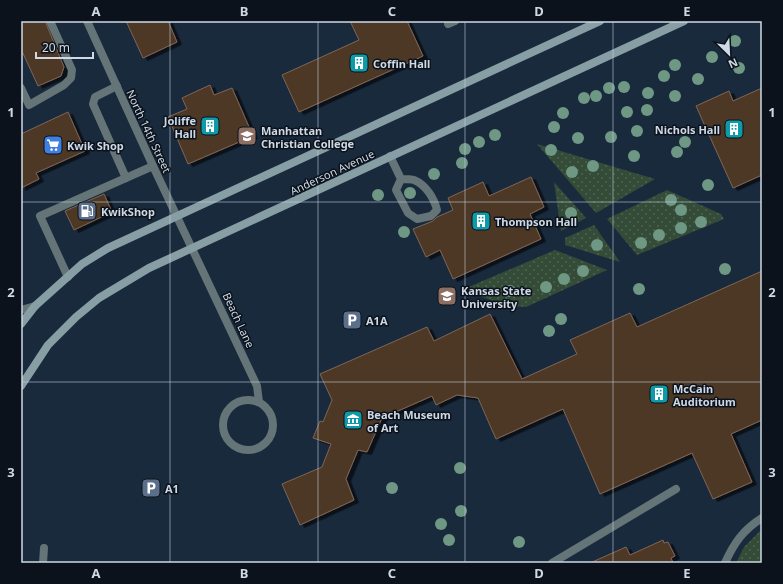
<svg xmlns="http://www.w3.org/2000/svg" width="783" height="584" font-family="'Noto Sans',sans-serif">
  <defs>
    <pattern id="grass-dots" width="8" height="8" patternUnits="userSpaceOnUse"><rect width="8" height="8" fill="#334b37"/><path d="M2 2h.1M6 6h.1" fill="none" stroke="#4f6454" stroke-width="1.8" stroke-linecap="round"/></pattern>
    <filter id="shadow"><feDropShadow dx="4.5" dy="2.5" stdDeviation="0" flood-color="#0009"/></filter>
  </defs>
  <rect width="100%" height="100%" fill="#192a3d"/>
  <!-- grass -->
  <g fill="url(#grass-dots)">
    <path d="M537 144 655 179 596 213Z"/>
    <path d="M554 182 586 218 561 231Z"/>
    <path d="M667 190 721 214 724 219 637 255 607 219Z"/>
    <path d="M594 225 620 262 565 245V238Z"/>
    <path d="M555 250 607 270 526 307C504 307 484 298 464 289Z"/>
    <path d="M762 529V563H736L744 547Z"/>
  </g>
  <!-- building -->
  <g fill="#4e3727" stroke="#806555" filter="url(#shadow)">
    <path d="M21 21H45L64 67 61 76 38 86 21 49Z"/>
    <path d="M126 21H168L177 42 143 58Z"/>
    <path d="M350 21H407L423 56 299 112 282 75 359 40Z"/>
    <path d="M210 85 214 95 232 88 253 136 188 164 168 117 187 109 182 98Z"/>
    <path d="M762 88V175L733 188 696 106 729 91 733 101Z"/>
    <path d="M68 112 85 151 36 173 39 179 21 188V134Z"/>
    <path d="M531 177 544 207 530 214 541 239 453 279 440 250 426 257 413 229 433 221 437 217 453 210 448 198 483 182 489 196Z"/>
    <path d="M104 194 112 212 74 230 65 211Z"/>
    <path d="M762 271V420L731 434 752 482 713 499 692 453 600 494 563 409 496 439 478 398 457 395 436 405 432 396 382 418 367 452 358 450 346 479 354 500 300 525 282 484 322 467 331 444 313 438 320 421 323 422 332 400 320 374 427 327 434 341 490 314 522 379 577 354 570 340 630 313 637 327Z"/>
    <path d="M663 540 664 543 668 542 675 556 671 558 673 563H590L626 547 630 555Z"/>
  </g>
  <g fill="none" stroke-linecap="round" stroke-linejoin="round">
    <!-- lane -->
    <g stroke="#647477" stroke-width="8">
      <path d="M448 24 455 21"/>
      <path d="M117 86 95 97 93 104 126 178"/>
      <path d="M21 88 29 105 64 85 71 78 72 70 50 21"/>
      <path d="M390 156 401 179 396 190 408 213 417 219 431 216 437 210C434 198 426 185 414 180 411 179 405 179 401 179"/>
      <path d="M68 277 40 216 153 166"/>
      <circle cx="248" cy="425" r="25"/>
      <path d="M43 563 44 548"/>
      <path d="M552 563 676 489"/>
    </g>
    <!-- street -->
    <g stroke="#647477" stroke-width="8">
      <path d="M87 21 153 166 257 386 259 402"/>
      <path d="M21 310 35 306"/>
      <path d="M725 563C734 543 743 530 762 518"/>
    </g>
    <!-- secondary -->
    <g stroke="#869ea4" stroke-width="8">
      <path d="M21 324 35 306 82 264 108 248 600 21"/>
      <path d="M21 386 48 345 76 317 99 298 149 268 684 21"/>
    </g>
  </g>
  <!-- trees -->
  <g fill="#6e9784">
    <circle cx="735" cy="41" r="6"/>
    <circle cx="712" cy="57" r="6"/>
    <circle cx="675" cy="65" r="6"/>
    <circle cx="739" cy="68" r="6"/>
    <circle cx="664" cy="76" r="6"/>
    <circle cx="698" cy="79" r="6"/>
    <circle cx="624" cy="87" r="6"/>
    <circle cx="609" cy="88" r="6"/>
    <circle cx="648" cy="93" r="6"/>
    <circle cx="596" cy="96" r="6"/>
    <circle cx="675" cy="96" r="6"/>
    <circle cx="584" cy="98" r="6"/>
    <circle cx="647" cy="110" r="6"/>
    <circle cx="627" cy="112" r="6"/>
    <circle cx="563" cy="113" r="6"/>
    <circle cx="554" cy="127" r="6"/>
    <circle cx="637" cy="131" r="6"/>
    <circle cx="495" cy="135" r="6"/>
    <circle cx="611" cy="137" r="6"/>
    <circle cx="578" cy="138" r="6"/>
    <circle cx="479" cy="142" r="6"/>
    <circle cx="685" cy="142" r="6"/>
    <circle cx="465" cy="149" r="6"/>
    <circle cx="551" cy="150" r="6"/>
    <circle cx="677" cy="152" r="6"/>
    <circle cx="634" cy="156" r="6"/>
    <circle cx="462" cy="163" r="6"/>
    <circle cx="593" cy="166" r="6"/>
    <circle cx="572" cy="172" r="6"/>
    <circle cx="434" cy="174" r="6"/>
    <circle cx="708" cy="185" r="6"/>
    <circle cx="410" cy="193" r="6"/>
    <circle cx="378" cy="195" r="6"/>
    <circle cx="671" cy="200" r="6"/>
    <circle cx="681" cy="210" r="6"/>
    <circle cx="571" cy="213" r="6"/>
    <circle cx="701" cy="222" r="6"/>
    <circle cx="681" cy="228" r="6"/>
    <circle cx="404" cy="232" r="6"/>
    <circle cx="659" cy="235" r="6"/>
    <circle cx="641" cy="243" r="6"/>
    <circle cx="597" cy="245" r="6"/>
    <circle cx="725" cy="269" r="6"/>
    <circle cx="583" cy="271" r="6"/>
    <circle cx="564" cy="279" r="6"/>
    <circle cx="546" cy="287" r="6"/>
    <circle cx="639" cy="289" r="6"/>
    <circle cx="510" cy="291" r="6"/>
    <circle cx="561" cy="319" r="6"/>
    <circle cx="549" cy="331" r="6"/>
    <circle cx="460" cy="468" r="6"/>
    <circle cx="392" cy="488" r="6"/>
    <circle cx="461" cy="511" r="6"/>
    <circle cx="441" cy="524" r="6"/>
    <circle cx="449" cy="540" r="6"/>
    <circle cx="519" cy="542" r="6"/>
  </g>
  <!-- grid -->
  <path fill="none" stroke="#ced9e5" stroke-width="1" stroke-opacity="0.55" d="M170 21V563M318 21V563M465 21V563M613 21V563M21 202H762M21 382H762"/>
  <!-- icons -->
  <defs>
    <symbol id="building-square" viewBox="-11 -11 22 22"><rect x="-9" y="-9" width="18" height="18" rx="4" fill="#0f9aa8" stroke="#0b121b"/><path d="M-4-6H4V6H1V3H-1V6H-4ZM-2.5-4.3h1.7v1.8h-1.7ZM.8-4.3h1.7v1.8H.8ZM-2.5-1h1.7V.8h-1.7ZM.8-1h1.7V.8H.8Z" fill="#fff"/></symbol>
    <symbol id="university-square" viewBox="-11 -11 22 22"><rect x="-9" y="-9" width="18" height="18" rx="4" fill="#8d6e63" stroke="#0b121b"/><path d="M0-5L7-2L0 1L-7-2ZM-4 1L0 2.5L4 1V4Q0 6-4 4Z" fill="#fff"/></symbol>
    <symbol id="supermarket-square" viewBox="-11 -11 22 22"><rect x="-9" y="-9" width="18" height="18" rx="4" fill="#3f7fe0" stroke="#0b121b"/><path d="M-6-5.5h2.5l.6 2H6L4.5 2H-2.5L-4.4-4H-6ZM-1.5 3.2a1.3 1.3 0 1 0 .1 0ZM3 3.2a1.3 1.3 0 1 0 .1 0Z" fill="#fff"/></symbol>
    <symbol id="fuel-square" viewBox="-11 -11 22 22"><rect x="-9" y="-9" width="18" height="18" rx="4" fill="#5c6f8a" stroke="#0b121b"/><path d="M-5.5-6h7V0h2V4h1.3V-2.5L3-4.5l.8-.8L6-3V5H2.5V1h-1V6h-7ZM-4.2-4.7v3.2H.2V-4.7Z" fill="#fff"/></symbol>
    <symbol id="parking-square" viewBox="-11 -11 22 22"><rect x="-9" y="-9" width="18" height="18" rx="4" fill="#5c6f8a" stroke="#0b121b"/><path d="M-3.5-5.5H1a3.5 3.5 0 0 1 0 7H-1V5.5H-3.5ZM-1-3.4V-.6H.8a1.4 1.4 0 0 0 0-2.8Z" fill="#fff"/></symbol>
    <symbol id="museum-square" viewBox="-11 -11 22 22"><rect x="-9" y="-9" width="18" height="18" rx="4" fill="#0f9aa8" stroke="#0b121b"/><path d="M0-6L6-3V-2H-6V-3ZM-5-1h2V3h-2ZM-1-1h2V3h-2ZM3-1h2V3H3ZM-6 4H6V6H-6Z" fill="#fff"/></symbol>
  </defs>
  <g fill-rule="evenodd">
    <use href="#building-square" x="348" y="52" width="22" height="22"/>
    <use href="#building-square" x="199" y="115" width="22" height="22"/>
    <use href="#building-square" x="723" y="118" width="22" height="22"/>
    <use href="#university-square" x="236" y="125" width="22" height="22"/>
    <use href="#supermarket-square" x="42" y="134" width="22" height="22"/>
    <use href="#fuel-square" x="76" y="200" width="22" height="22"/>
    <use href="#building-square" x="470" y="210" width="22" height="22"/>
    <use href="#university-square" x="436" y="285" width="22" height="22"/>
    <use href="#parking-square" x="341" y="309" width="22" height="22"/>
    <use href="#building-square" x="648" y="383" width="22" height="22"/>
    <use href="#museum-square" x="342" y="409" width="22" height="22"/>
    <use href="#parking-square" x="140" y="477" width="22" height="22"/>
  </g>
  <g text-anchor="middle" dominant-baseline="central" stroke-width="3" stroke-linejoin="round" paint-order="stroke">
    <!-- poi labels -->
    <g font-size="11" font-weight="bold" fill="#ced9e5" stroke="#0b121b" text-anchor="start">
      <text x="373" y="63">Coffin Hall</text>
      <text x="196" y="120" text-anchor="end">Joliffe<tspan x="196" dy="13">Hall</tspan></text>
      <text x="720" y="129" text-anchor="end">Nichols Hall</text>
      <text x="261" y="130">Manhattan<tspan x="261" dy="13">Christian College</tspan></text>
      <text x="67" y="145">Kwik Shop</text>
      <text x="101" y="211">KwikShop</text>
      <text x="495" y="221">Thompson Hall</text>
      <text x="461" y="290">Kansas State<tspan x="461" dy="13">University</tspan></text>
      <text x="366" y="320">A1A</text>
      <text x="673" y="388">McCain<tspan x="673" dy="13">Auditorium</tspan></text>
      <text x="367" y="414">Beach Museum<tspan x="367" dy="13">of Art</tspan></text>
      <text x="165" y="488">A1</text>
    </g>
    <!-- street labels -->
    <g font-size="11" fill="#ced9e5" stroke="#0b121b">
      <text transform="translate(149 131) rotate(65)">North 14th Street</text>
      <text transform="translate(332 172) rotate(-25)">Anderson Avenue</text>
      <text transform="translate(239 320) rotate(65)">Beach Lane</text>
    </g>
  </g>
  <!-- border -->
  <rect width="783" height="584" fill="none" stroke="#0b121b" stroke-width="44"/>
  <!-- north arrow -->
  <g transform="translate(729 54) rotate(156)" stroke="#0b121b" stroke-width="3" paint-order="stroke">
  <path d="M0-3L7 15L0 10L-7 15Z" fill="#ced9e5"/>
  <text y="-6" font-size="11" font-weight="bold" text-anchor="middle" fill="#ced9e5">N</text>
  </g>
  <!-- scale -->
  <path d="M36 52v6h57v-6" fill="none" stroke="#ced9e5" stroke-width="2"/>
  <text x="42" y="52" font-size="12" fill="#ced9e5" stroke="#0b121b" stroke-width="3" paint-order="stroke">20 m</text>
  <rect x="22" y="22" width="739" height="540" fill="none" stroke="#ced9e5" stroke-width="1.5"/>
  <g font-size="13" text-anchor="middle" font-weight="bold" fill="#ced9e5">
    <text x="96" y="16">A</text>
    <text x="244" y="16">B</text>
    <text x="392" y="16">C</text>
    <text x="539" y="16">D</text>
    <text x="687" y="16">E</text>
    <text x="11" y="117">1</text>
    <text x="772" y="117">1</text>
    <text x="11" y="297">2</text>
    <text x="772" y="297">2</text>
    <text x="11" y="477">3</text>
    <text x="772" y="477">3</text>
    <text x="96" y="578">A</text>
    <text x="244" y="578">B</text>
    <text x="392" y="578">C</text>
    <text x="539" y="578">D</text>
    <text x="687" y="578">E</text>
  </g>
</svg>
